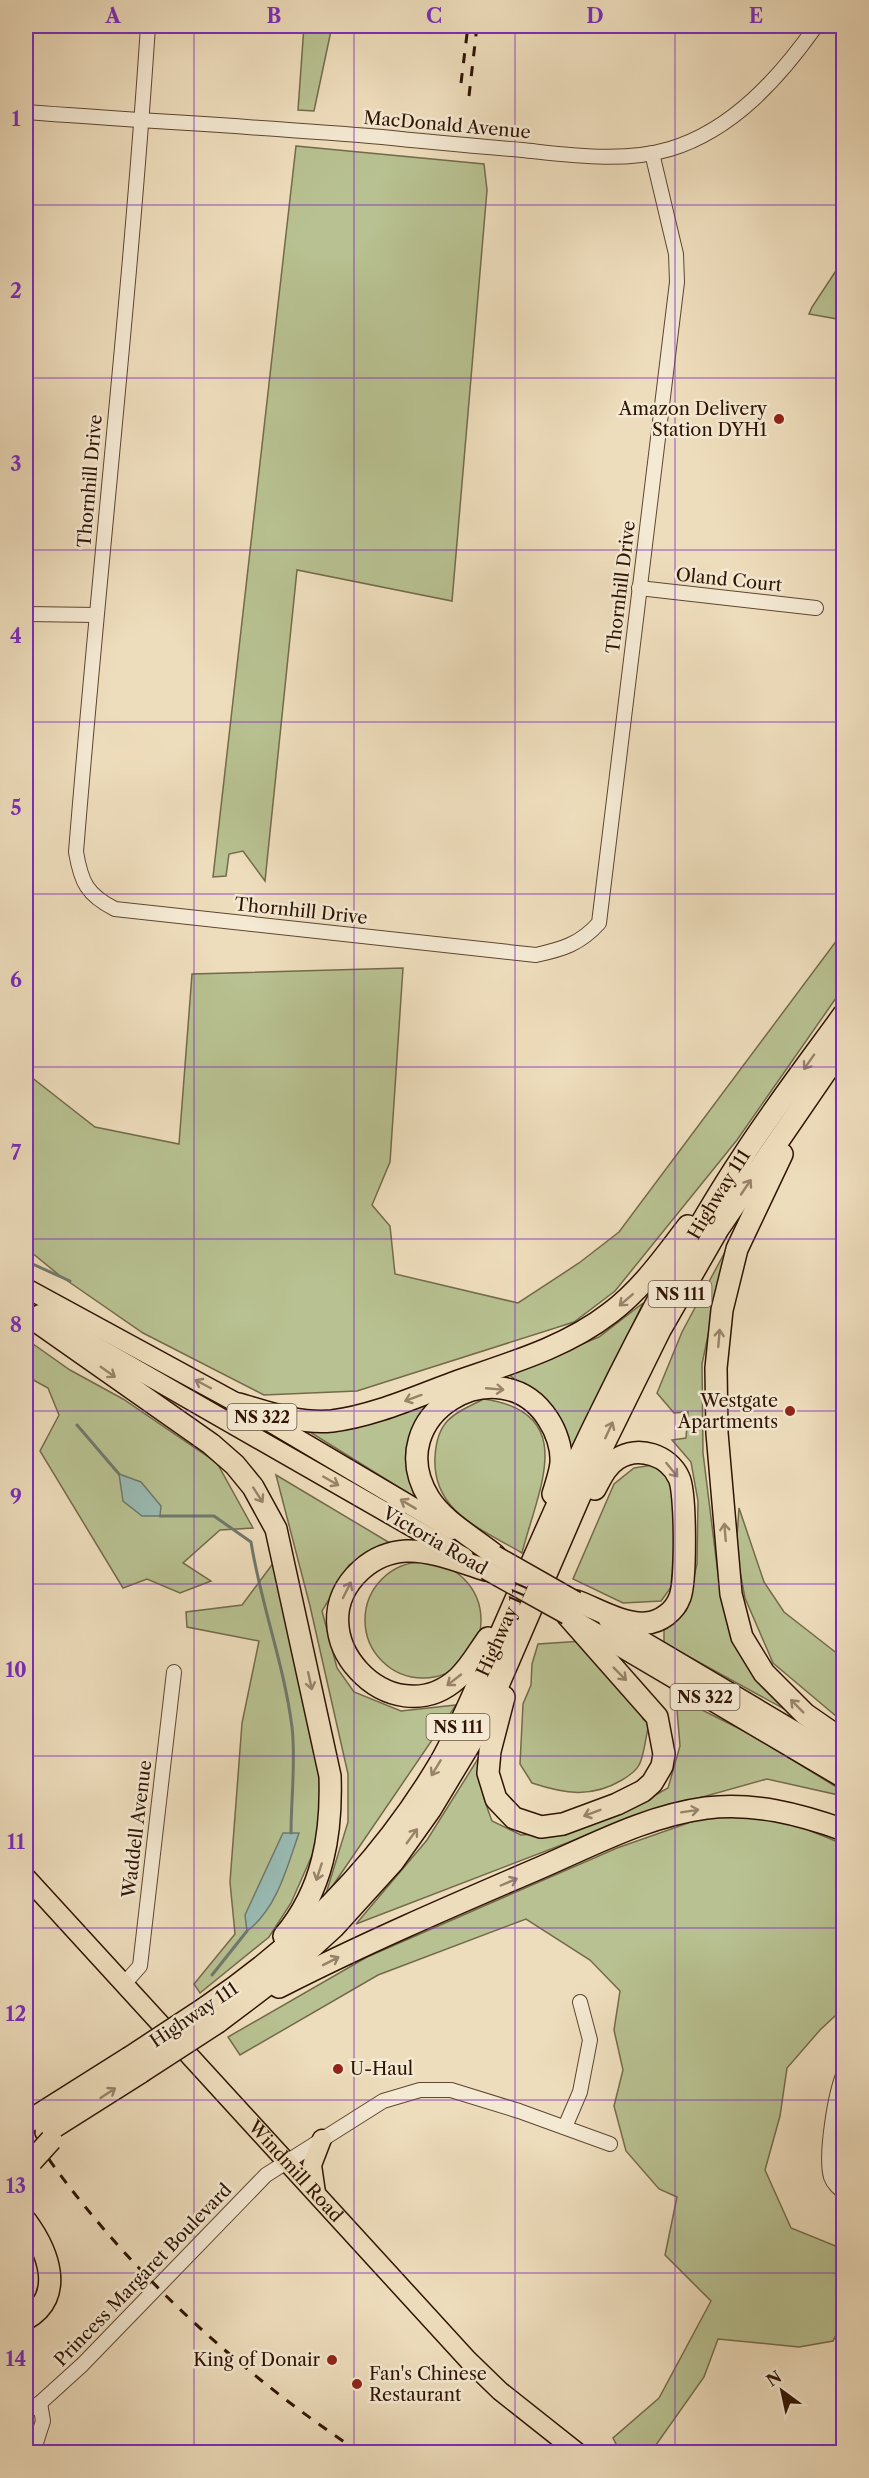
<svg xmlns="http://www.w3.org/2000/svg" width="869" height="2478" font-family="'Libre Caslon Text',serif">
  <rect width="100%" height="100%" fill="#eeddbc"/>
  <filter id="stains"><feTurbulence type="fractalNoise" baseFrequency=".00333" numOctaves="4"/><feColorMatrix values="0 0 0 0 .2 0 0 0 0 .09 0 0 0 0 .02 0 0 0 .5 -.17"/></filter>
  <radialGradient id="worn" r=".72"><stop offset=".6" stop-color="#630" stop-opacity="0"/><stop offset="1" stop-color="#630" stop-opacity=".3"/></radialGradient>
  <!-- green -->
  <g fill="#b8c191" stroke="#746a4a" stroke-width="1.5">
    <path d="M304 26H332L314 111 298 110Z"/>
    <path d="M296 146 484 164 487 190 452 601 297 570 265 881 243 851 229 854 226 876 213 877Z"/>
    <path d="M843 260V320L809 314 812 307Z"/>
    <path d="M843 932V988L737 1140 615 1291 574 1322 357 1391 264 1395 143 1333 59 1275 26 1248V1073L95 1127 179 1144 192 974 403 968 390 1162 372 1205 390 1226 395 1274 518 1303 579 1263 619 1232Z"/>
    <path d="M726 1250 702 1364 703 1453 718 1574 726 1606 788 1711 664 1643V1628L686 1611 697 1564 698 1501 691 1462 672 1440 686 1438 688 1412 674 1413 657 1393 682 1332Z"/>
    <path d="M643 1303 573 1452 549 1405 508 1374 599 1337Z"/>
    <path d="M26 1339 70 1370 123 1399 217 1463 253 1528 220 1530 183 1563 211 1581 180 1593 147 1579 123 1588 40 1451 59 1415 48 1388 26 1376Z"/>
    <path d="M439 1396 410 1462 416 1498 305 1429Z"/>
    <path d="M484 1399C580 1413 538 1489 522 1553 482 1529 432 1512 435 1457 437 1420 453 1414 484 1399Z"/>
    <path d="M653 1465 671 1481 677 1501 672 1586 661 1601 623 1603 573 1579 614 1484 634 1468Z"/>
    <path d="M276 1475 390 1543 349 1565 322 1611 337 1668 354 1692 401 1711 456 1705 325 1897 348 1822V1774L310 1606Z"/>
    <path d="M739 1508 764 1582 784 1612 843 1658V1722L773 1663 745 1598 736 1551Z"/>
    <path d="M277 1558 294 1635 323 1797 317 1844 291 1903 269 1937 200 1993 194 1984 235 1934 230 1882 242 1723 259 1641 187 1627 186 1612 242 1605Z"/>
    <circle cx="423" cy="1620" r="58"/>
    <path d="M583 1641 641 1710 643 1719 649 1724C646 1734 644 1757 639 1765 636 1771 627 1777 622 1780 592 1798 565 1794 532 1783L520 1764 523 1704 531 1685 532 1664 538 1644Z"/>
    <path d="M676 1697 750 1734 843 1791V1796L767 1779 642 1814 356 1924 427 1840 486 1746C478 1778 480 1790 492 1821L521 1835 574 1831 623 1813 668 1788 680 1746Z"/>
    <path d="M748 1815 796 1825 843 1844V2015L835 2016 820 2030 787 2068 780 2116 765 2170 791 2228 843 2249V2320L833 2341 799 2347 718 2339 704 2377 651 2452H620L613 2438 659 2398 711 2301 665 2255 677 2197 659 2189 626 2151 614 2106 623 2070 614 2030 620 1991 590 1960 526 1919 378 1975 240 2055 228 2037 367 1957 617 1848 708 1816Z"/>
  </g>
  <!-- water -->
  <g fill="#99bbb4" stroke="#6f786d" stroke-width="1.5">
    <path d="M119 1474 141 1482 161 1506 160 1516H142L123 1501Z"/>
    <path d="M283 1833H299C287 1867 277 1909 247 1931L245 1915Z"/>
  </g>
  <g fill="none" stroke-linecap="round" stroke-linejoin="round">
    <!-- stream -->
    <g stroke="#6f786d" stroke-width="3">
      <path d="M26 1261 70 1281"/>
      <path d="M77 1425 119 1474"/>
      <path d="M160 1516H214L251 1542C261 1605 284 1664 292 1727 296 1761 291 1799 291 1833"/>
      <path d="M212 1975 247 1931"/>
    </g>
    <defs>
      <g id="minor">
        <path d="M148 26C130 301 98 577 76 852 81 882 87 895 115 909L536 955C563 949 580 944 599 923L677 282 676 254 652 153"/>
        <path d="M26 112C144 121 263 127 382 137 429 142 475 146 522 150 570 155 623 163 670 149 733 130 780 77 816 26"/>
        <path d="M639 588 816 608"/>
        <path d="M26 614 96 615"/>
        <path d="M124 1984 140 1966 174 1672"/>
        <path d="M844 2073C835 2094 825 2156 831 2177 833 2183 839 2189 844 2192"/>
        <path d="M565 2127 580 2092 590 2040 580 2002"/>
        <path d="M26 2412 40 2403 82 2365 266 2175 383 2101 420 2090H451L519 2111 610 2144"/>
        <path d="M33 2452 43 2421 40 2403"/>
      </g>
      <g id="major">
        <path d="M26 1288 239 1404 452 1530"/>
        <path d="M40 1314 464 1557"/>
        <path d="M608 1620 844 1760"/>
        <path d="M576 1621 844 1779"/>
        <path id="s1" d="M26 1877 468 2360 500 2391 577 2452"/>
        <path d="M316 2193 312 2165 322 2139"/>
      </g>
      <g id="highway">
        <path d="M782 1154 737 1249 722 1310 716 1368 717 1433 731 1594 742 1637 764 1673 805 1714 844 1741"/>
        <path d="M26 1314 211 1444 235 1465 253 1487 276 1529 330 1776C332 1834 323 1890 284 1936"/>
        <path d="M239 1404C269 1413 300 1424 332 1421 373 1416 415 1397 453 1383 507 1364 565 1348 610 1313 642 1289 664 1257 688 1226"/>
        <path d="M495 1555C474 1538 443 1521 429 1498 378 1415 500 1344 548 1419 556 1431 562 1448 561 1463 560 1473 556 1484 553 1494"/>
        <path d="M486 1570C460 1562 433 1550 406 1551 389 1552 373 1559 361 1570 292 1633 391 1739 458 1678 470 1667 478 1652 488 1638"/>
        <path d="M576 1601C596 1608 623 1625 646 1623 661 1622 675 1611 680 1597 686 1581 686 1492 679 1478 669 1455 638 1445 617 1459 606 1466 601 1478 595 1489"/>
        <path d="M504 1697 490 1751 488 1773 496 1799 514 1818 541 1827 563 1824 617 1804 643 1791 652 1783 662 1766 664 1754 657 1717 567 1615"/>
        <path d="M279 1987C363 1944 449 1907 535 1870 591 1846 646 1816 706 1808 753 1802 799 1814 844 1830"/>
        <path id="s2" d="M205 2008C300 1944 381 1862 440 1763 459 1730 473 1694 489 1660 526 1578 560 1494 600 1414 643 1326 689 1238 743 1156 774 1108 810 1061 844 1014"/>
        <path d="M218 2022 288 1969 334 1927 393 1862 430 1810 480 1727 591 1470 660 1330 718 1229 844 1045"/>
        <path d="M26 2123 129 2058"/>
        <path d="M46 2132 141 2072"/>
        <path d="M26 2221C48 2251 66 2296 26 2319"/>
      </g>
    </defs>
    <!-- minor casing -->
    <use href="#minor" stroke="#5f4631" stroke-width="16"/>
    <!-- major casing -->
    <use href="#major" stroke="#2f1403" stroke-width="21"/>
    <!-- highway casing -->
    <use href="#highway" stroke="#2f1403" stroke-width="24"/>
    <!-- minor -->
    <use href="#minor" stroke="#f4e9d3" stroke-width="14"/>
    <!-- major -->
    <use href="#major" stroke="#eeddbc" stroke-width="18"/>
    <!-- highway -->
    <use href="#highway" stroke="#eeddbc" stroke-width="21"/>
    <!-- rail -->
    <g stroke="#2f1403" stroke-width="3" stroke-dasharray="10 10" stroke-linecap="butt">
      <path d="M461 83 468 26"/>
      <path d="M469 96 477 26"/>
      <path d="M26 2126C112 2257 229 2365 359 2452"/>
    </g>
    <defs>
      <g id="major-bridge">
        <path d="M495 1555 576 1601"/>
        <path d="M486 1570 567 1615"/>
      </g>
      <g id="highway-bridge">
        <path d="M129 2058 205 2008"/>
        <path d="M141 2072 218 2022"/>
        <path d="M32 2161 51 2140"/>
      </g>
    </defs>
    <!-- major-bridge casing -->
    <use href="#major-bridge" stroke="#2f1403" stroke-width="21" stroke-linecap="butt"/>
    <!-- highway-bridge casing -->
    <use href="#highway-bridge" stroke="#2f1403" stroke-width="24" stroke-linecap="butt"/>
    <!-- major-bridge -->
    <use href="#major-bridge" stroke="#eeddbc" stroke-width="18"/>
    <!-- highway-bridge -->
    <use href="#highway-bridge" stroke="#eeddbc" stroke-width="21"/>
  </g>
  <!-- one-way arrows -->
  <defs><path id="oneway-shaft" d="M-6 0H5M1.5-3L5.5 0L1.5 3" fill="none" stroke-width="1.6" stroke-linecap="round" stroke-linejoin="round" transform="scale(1.5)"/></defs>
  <g stroke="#988369">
    <use href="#oneway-shaft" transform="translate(809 1062) rotate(125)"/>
    <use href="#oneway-shaft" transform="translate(746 1187) rotate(-56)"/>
    <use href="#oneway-shaft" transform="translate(626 1300) rotate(139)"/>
    <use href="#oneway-shaft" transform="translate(719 1338) rotate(-85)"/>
    <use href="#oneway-shaft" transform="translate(108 1372) rotate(35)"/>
    <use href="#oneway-shaft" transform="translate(203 1384) rotate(-152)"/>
    <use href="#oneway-shaft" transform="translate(495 1389) rotate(5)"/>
    <use href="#oneway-shaft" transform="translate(413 1398) rotate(160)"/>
    <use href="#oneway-shaft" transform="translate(609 1430) rotate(-65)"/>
    <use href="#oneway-shaft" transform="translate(672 1470) rotate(51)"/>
    <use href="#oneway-shaft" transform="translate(331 1481) rotate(30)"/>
    <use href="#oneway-shaft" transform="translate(258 1495) rotate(57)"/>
    <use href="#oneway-shaft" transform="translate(408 1504) rotate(-149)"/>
    <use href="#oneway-shaft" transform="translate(725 1532) rotate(-95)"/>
    <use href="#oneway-shaft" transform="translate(347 1590) rotate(-63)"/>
    <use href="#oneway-shaft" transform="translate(620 1674) rotate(45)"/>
    <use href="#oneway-shaft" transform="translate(454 1680) rotate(142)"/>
    <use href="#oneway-shaft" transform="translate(310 1681) rotate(78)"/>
    <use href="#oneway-shaft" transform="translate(797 1706) rotate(-135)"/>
    <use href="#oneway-shaft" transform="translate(436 1768) rotate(121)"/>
    <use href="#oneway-shaft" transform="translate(690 1811) rotate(-9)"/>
    <use href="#oneway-shaft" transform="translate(592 1813) rotate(159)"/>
    <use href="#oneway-shaft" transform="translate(412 1836) rotate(-54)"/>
    <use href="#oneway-shaft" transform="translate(319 1872) rotate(108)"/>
    <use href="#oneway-shaft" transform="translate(509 1882) rotate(-23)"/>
    <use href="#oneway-shaft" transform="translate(331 1961) rotate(-27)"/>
    <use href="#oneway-shaft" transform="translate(108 2093) rotate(-33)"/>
  </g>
  <!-- grid -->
  <path fill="none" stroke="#7b2cbf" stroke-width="1.5" stroke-opacity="0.55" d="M194 26V2452M354 26V2452M515 26V2452M675 26V2452M26 205H844M26 378H844M26 550H844M26 722H844M26 894H844M26 1067H844M26 1239H844M26 1411H844M26 1584H844M26 1756H844M26 1928H844M26 2100H844M26 2273H844"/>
  <!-- markers -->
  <g fill="#8f2418" stroke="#f4e9d3" stroke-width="2">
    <circle cx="779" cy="419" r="6"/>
    <circle cx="790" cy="1411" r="6"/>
    <circle cx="338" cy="2069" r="6"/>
    <circle cx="332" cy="2360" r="6"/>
    <circle cx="357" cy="2384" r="6"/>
  </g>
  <g text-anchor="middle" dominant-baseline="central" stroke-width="5" stroke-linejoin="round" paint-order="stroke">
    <!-- shield labels -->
    <g fill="#f4e9d3" stroke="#6a5441" stroke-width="1.5">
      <rect x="648.5" y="1281" width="63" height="26" rx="4.5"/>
      <rect x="227.5" y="1404" width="69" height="26" rx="4.5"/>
      <rect x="670.5" y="1684" width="69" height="26" rx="4.5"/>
      <rect x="426.5" y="1714" width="63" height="26" rx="4.5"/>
    </g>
    <g font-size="16" font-weight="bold" fill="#2f1403">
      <text x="680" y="1294">NS 111</text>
      <text x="262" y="1417">NS 322</text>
      <text x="705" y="1697">NS 322</text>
      <text x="458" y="1727">NS 111</text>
    </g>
    <!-- street labels -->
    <g font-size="18" fill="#2f1403" stroke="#f4e9d3">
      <text transform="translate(447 125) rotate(5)">MacDonald Avenue</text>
      <text transform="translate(90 481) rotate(-85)">Thornhill Drive</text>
      <text transform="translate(729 580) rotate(6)">Oland Court</text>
      <text transform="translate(621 587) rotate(-83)">Thornhill Drive</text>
      <text transform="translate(301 911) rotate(6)">Thornhill Drive</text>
      <text stroke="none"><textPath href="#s2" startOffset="976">Highway 111</textPath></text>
      <text transform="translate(435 1541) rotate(30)">Victoria Road</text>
      <text stroke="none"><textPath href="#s2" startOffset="490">Highway 111</textPath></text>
      <text transform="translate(137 1829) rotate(-83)">Waddell Avenue</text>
      <text transform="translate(194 2015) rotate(-34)">Highway 111</text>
      <text stroke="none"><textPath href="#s1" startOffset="399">Windmill Road</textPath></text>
      <text transform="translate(143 2275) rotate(-46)">Princess Margaret Boulevard</text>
    </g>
    <!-- poi labels -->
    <g font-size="18" fill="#2f1403" stroke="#f4e9d3" text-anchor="end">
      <text x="767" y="409">Amazon Delivery<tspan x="767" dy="21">Station DYH1</tspan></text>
      <text x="778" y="1401">Westgate<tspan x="778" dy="21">Apartments</tspan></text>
      <text x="350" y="2069" text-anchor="start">U-Haul</text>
      <text x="320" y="2360">King of Donair</text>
      <text x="369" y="2374" text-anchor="start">Fan's Chinese<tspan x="369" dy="21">Restaurant</tspan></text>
    </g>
  </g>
  <!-- margin -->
  <rect width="869" height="2478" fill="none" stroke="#eeddbc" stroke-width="66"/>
  <!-- north arrow -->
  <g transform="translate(782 2391) rotate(327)" stroke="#f4e9d3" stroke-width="4.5" paint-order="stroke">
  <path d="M0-4.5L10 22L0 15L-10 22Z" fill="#2f1403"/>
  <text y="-9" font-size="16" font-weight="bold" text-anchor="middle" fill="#2f1403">N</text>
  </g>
  <rect x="33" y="33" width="803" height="2412" fill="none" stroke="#7b2cbf" stroke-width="2"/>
  <g font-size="20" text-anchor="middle" font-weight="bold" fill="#7b2cbf">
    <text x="113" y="23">A</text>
    <text x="274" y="23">B</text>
    <text x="434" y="23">C</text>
    <text x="595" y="23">D</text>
    <text x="756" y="23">E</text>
    <text x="16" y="126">1</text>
    <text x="16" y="298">2</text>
    <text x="16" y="471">3</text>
    <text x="16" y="643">4</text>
    <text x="16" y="815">5</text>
    <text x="16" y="987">6</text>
    <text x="16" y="1160">7</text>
    <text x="16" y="1332">8</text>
    <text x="16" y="1504">9</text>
    <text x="16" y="1677">10</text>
    <text x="16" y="1849">11</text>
    <text x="16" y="2021">12</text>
    <text x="16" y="2193">13</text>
    <text x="16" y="2366">14</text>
  </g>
  <rect width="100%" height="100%" filter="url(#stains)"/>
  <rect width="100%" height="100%" fill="url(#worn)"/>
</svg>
